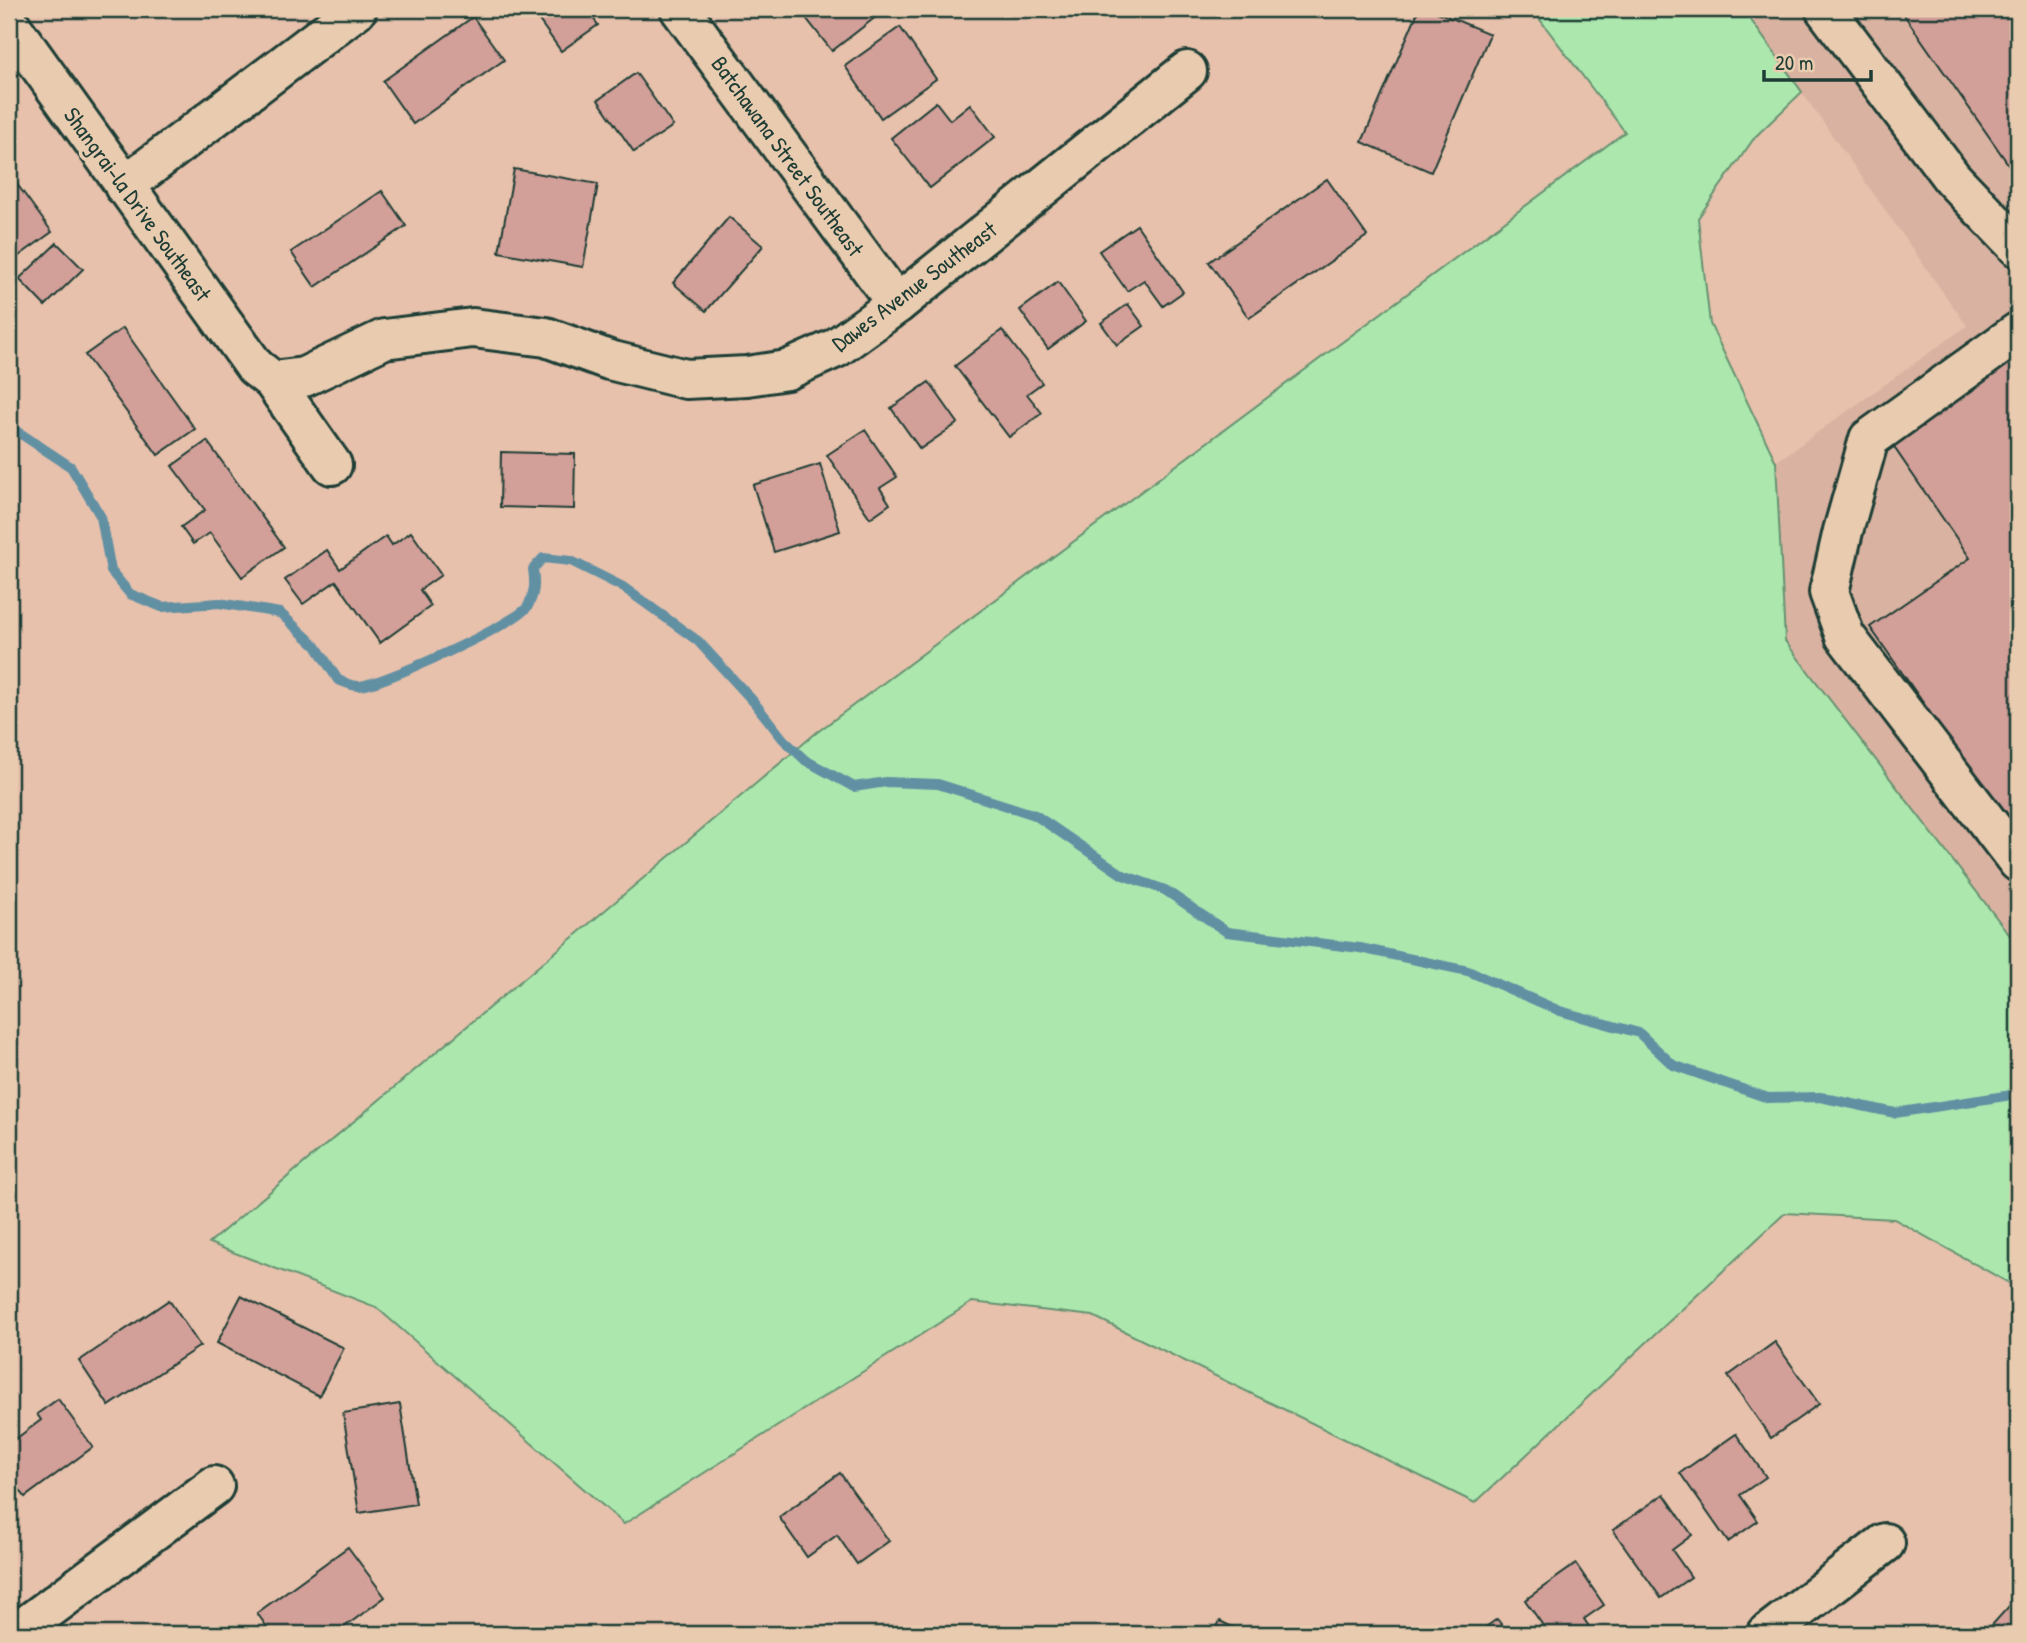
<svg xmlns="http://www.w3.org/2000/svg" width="2027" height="1643" font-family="'Patrick Hand',sans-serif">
  <rect width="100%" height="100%" fill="#e7c1ac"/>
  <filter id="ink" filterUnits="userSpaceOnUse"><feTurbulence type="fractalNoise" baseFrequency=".0143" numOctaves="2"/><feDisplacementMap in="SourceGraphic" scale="14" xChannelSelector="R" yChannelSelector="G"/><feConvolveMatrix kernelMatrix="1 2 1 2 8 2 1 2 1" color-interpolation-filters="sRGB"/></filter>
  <g filter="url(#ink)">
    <!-- built -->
    <path fill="#d9b2a1" d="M1743 9H2018V946L1785 641 1776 462 1967 326Z"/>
    <!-- green -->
    <path fill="#ace8ae" stroke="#669271" stroke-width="2" d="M1532 9H1743L1802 92 1755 137 1698 218 1710 324 1776 462 1785 641 2018 946V1288L1894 1219 1785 1213 1475 1503 1093 1316 972 1302 624 1524 376 1307 209 1243 816 733 1625 132Z"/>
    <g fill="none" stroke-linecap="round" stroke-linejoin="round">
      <!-- stream -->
      <path stroke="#6290a3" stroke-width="10" d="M9 426 71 467 101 517 111 571 130 594 162 607 219 603 280 613 316 646 338 680C344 682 352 686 359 686 381 685 518 623 528 606 535 593 535 583 533 569L543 558 571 561 623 587 698 641 753 701 783 739 805 760 854 787 886 782 938 784 1035 815 1123 875 1165 890 1227 932 1360 948 1468 971 1560 1011 1639 1033 1673 1065 1768 1098 1820 1097 1895 1113 2018 1094"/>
    </g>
    <!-- building -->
    <g fill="#d39f99" stroke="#1f3d34" stroke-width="2">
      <path d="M531 9H587L598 25 561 51Z"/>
      <path d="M799 9H880L882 12 832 51Z"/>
      <path d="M1419 9H1430L1490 34 1431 172 1362 142Z"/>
      <path d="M1900 9H2004L2018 29V178Z"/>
      <path d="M473 17 504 60 413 124 383 81Z"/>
      <path d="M900 27 936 79 881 118 845 66Z"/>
      <path d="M636 73 673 126 634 152 598 100Z"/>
      <path d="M936 102 950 120 970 104 995 137 930 188 891 138Z"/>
      <path d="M514 169 598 184 583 267 499 252Z"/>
      <path d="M1327 179 1367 236 1249 318 1209 262Z"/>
      <path d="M14 180 52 232 9 263V184Z"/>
      <path d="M382 191 406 226 315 287 291 252Z"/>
      <path d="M729 217 763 246 706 311 673 283Z"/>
      <path d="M1137 225 1183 292 1163 306 1144 280 1127 291 1099 251Z"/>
      <path d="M57 243 83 269 45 306 19 279Z"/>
      <path d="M1058 282 1086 321 1048 349 1020 310Z"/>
      <path d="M1128 304 1144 326 1117 345 1101 323Z"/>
      <path d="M123 328 195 429 158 455 85 355Z"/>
      <path d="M1002 330 1042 383 1027 394 1042 413 1009 437 955 366Z"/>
      <path d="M2018 353V838L1870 627 1970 558 1891 443Z"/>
      <path d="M929 382 958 423 920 449 891 408Z"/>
      <path d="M865 430 897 477 880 488 890 504 870 518 827 455Z"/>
      <path d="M207 441 284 547 242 577 210 533 193 544 181 527 205 510 172 466Z"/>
      <path d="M501 452 575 454 574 509 500 507Z"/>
      <path d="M820 464 840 531 774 552 753 485Z"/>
      <path d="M411 532 441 575 420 590 431 606 380 643 336 581 303 604 285 580 327 550 340 569 386 536 392 545Z"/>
      <path d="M241 1296 344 1348 319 1396 217 1343Z"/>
      <path d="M169 1300 200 1346 109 1406 79 1361Z"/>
      <path d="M1775 1342 1819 1404 1771 1438 1728 1376Z"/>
      <path d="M58 1399 93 1447 25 1497 9 1475V1444L41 1420 37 1414Z"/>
      <path d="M400 1404 416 1504 359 1513 343 1413Z"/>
      <path d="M1736 1434 1766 1477 1740 1495 1758 1521 1728 1542 1680 1473Z"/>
      <path d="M840 1473 889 1541 857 1564 837 1535 807 1557 779 1517Z"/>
      <path d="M1664 1494 1692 1535 1672 1550 1691 1577 1661 1598 1613 1530Z"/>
      <path d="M348 1547 385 1597 335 1634H272L257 1613Z"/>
      <path d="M1576 1564 1604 1605 1584 1619 1594 1634H1549L1525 1600Z"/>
      <path d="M2018 1596V1634H1984Z"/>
      <path d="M1497 1619 1509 1634H1476Z"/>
      <path d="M1220 1621 1246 1634H1213Z"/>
    </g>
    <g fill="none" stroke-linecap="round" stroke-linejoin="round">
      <defs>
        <g id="minor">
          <path d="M680 9 897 304"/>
          <path d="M1825 9 1952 178 2018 247"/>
          <path d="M9 23 255 367 273 381 332 465"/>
          <path d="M124 186 357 9"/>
          <path d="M2018 332 1869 439 1843 531 1829 592 1845 636 2018 862"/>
          <path d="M273 381 304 377 384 339 473 328 546 337 609 360 686 379 747 376 787 370 836 348 897 304 1187 71"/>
          <path d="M15 1634 214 1486"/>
          <path d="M1767 1634 1885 1543"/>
        </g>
      </defs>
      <!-- minor casing -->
      <use href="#minor" stroke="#1f3d34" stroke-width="44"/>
      <!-- minor -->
      <use href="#minor" stroke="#e9ccb0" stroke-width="38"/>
    </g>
  </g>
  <g text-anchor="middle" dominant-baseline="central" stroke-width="7" stroke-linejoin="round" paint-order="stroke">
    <!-- street labels -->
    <g font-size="23" fill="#1f3d34" stroke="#e9ccb0">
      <text transform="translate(788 156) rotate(54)">Batchawana Street Southeast</text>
      <text transform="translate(138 204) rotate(54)">Shangrai-la Drive Southeast</text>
      <text transform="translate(914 286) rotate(-37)">Dawes Avenue Southeast</text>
    </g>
  </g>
  <!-- margin -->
  <rect width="2027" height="1643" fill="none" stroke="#e9ccb0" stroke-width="35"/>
  <rect x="18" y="18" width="1992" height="1608" fill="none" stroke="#1f3d34" stroke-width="2.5" filter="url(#ink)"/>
  <!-- scale -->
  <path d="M1764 70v10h107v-10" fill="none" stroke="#1f3d34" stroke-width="3.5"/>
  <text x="1775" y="70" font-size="21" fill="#1f3d34" stroke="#e9ccb0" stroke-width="5" paint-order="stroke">20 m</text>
</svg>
